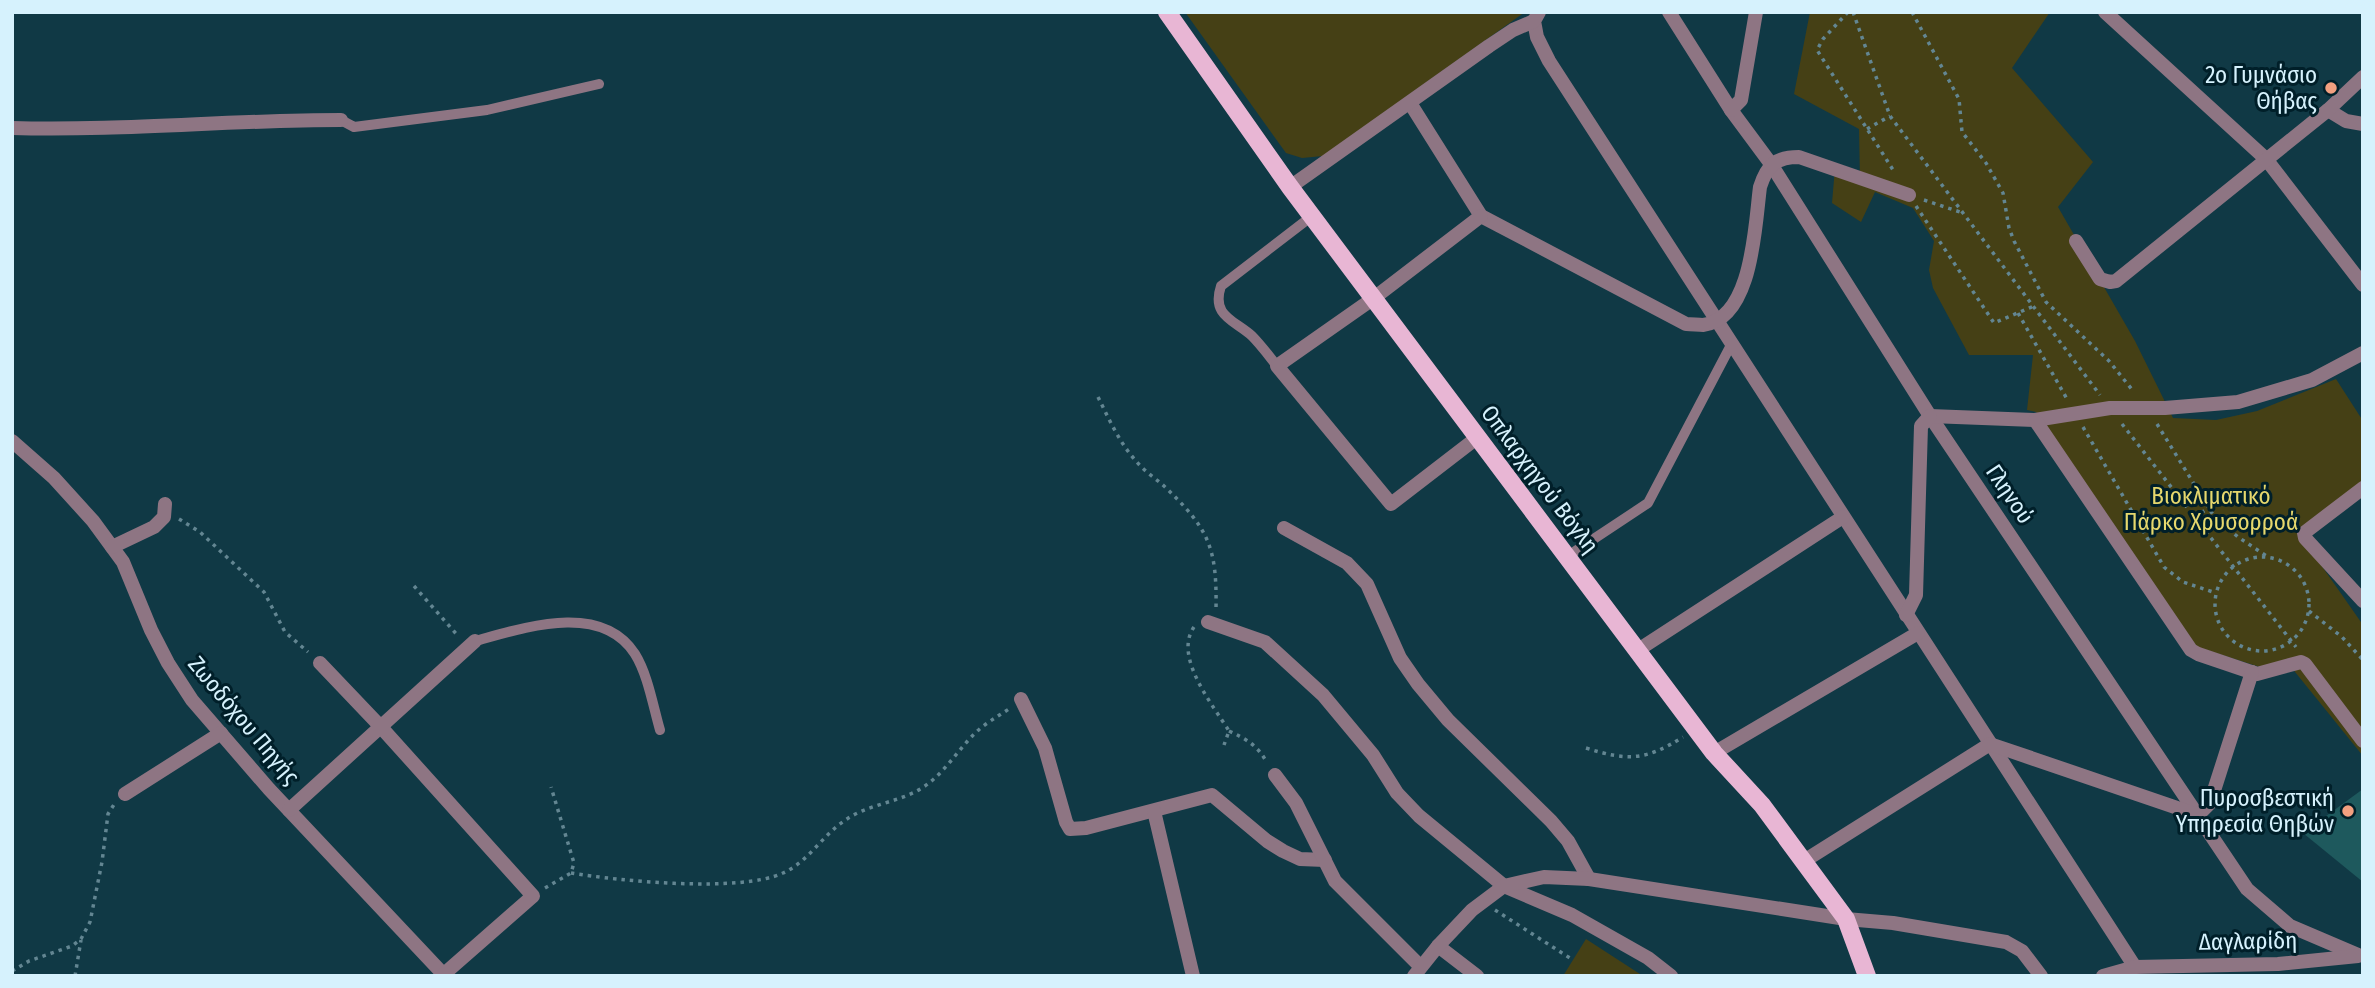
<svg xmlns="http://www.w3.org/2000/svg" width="2375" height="988" font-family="'Fira Sans Condensed',sans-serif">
  <rect width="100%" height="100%" fill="#103945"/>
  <!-- green -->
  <g fill="#454015">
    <path d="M1185 12H1525L1323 156 1302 158 1286 153Z"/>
    <path d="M1810 12H2050L2012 68 2093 162 2058 207 2135 341 2173 418 2216 420 2257 411 2336 379 2363 421V487L2298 532 2363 625V756L2291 667H2260L2197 647 2036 412 2027 410 2033 355H1969L1933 288 1929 270 1934 241 1913 208 1875 192 1861 222 1832 203 1835 168 1860 180 1859 129 1794 94Z"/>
    <path d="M1586 939 1643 976H1563Z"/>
  </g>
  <!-- building -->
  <path fill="#1e595d" d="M2363 789V882L2303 833Z"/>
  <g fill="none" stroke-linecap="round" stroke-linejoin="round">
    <!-- path -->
    <g stroke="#638692" stroke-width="3.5" stroke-dasharray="3.5 5" stroke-linecap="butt">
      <path d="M1848 12 1823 39 1817 50 1895 173"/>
      <path d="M1853 12 1890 116 2100 395"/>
      <path d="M1912 12 1959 99 1962 132 1986 163 2003 193 2009 228 2014 241 2046 302 2109 361 2134 392"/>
      <path d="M1867 129 1890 116"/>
      <path d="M1924 200 1963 213"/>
      <path d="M1916 206 1994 323 2034 306"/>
      <path d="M2018 313 2067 399"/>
      <path d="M1098 397C1109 419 1119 442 1136 461 1144 471 1155 478 1164 486 1209 529 1217 547 1216 609"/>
      <path d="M2122 424 2296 647"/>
      <path d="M2157 424 2215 518 2238 537 2268 557"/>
      <path d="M2083 427 2164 567 2183 582 2216 593"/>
      <path d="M2194 517 2209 508"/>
      <path d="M179 519 200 532 264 592 285 632 308 652"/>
      <circle cx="2262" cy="604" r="47"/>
      <path d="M414 586 459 637"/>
      <path d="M2309 611 2342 637 2363 660"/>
      <path d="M1194 627C1173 657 1213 705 1229 731L1224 745"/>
      <path d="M1229 731C1246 739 1257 745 1266 761"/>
      <path d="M1586 748C1627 761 1645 761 1683 737"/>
      <path d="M571 873C619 881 740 893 783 873 808 862 822 836 844 821 867 804 898 803 922 788 947 772 960 745 982 727 991 720 1000 715 1009 709"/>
      <path d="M545 888 571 873 574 863 551 787"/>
      <path d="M1495 910 1573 960"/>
      <path d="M12 971 29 961 72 946 81 939 90 922 102 862 108 814 115 803"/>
      <path d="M75 976 81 940"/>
    </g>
    <!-- service -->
    <g stroke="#8e7583" stroke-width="10">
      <path d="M341 120 354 127 487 110 599 84"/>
      <path d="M1277 366C1269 356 1261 345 1252 336 1234 320 1211 316 1221 286L1312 216"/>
      <path d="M1568 556 1648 503 1731 345"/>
      <path d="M475 641C523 628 601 601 635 654 648 675 653 706 660 730"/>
    </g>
    <!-- minor -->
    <g stroke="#8e7583" stroke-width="14">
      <path d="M1539 12 1534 21 1537 37 1549 61 2135 967"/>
      <path d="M1669 12 1731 110 1771 164 1930 416 2247 889 2290 926 2358 955"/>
      <path d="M2105 12 2266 159 2363 285"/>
      <path d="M1410 103 1481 216 1686 324C1692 324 1698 325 1703 325 1753 319 1755 224 1760 187 1767 165 1776 157 1799 157L1909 195"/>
      <path d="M1731 110 1741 100 1756 12"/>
      <path d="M2328 110 2346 121 2363 124"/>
      <path d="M12 128C122 131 231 120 341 120"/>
      <path d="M1290 187 1489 46 1513 30 1534 21"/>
      <path d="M2076 241 2100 279 2110 282 2116 281 2328 110 2363 77"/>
      <path d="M1930 416 2035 420 2110 408H2165L2238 402 2312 380 2363 353"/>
      <path d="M2035 420 2191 650 2198 654 2257 674 2301 662 2305 664 2363 741"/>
      <path d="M1478 437 1391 504 1277 366 1374 298 1481 216"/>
      <path d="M12 441 54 478 93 521 123 562 151 630 168 663 192 700 269 789 445 976"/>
      <path d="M2363 488 2304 533 2305 538 2363 601"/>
      <path d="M1284 528 1347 563 1367 584 1400 658 1418 684 1448 720 1551 821 1568 841 1589 879"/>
      <path d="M112 547 154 527 164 517 165 504"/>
      <path d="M1906 615 1916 595 1921 426 1930 416"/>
      <path d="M1208 622 1265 642 1323 695 1373 755 1397 793 1419 816 1504 886 1572 915 1648 958 1671 976"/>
      <path d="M1638 650 1843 517"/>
      <path d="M320 663 380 726 533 896 444 974"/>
      <path d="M1021 699 1045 748 1066 822 1070 829 1086 828 1212 795 1267 841 1283 851 1300 859 1325 860"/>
      <path d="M1714 753 1918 633"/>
      <path d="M1275 775 1296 803 1335 881 1420 966"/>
      <path d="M125 794 221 733"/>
      <path d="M289 810 475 641"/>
      <path d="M1154 811 1193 976"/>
      <path d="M1804 861 1990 744 2198 815 2210 803 2252 672"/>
      <path d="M1438 946 1477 976"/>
      <path d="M1414 976 1438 946 1472 910 1504 886 1544 877 1589 879 1846 919 1893 923 2006 942 2022 951 2041 976"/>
      <path d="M2103 976 2135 967 2278 964 2358 956"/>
    </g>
    <!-- primary -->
    <path stroke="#e8b6d4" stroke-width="18" d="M1167 12 1290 187 1714 753 1762 805 1846 919 1867 976"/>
  </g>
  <!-- markers -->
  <g fill="#f2a080" stroke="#001f29" stroke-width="2.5">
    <circle cx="2331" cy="88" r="7"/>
    <circle cx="2348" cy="811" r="7"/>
  </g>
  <g text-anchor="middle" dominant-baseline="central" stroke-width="6" stroke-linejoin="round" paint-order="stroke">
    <!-- poi labels -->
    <g font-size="23" fill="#d6f2fd" stroke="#001f29" text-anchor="end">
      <text x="2317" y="75">2ο Γυμνάσιο<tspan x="2317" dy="26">Θήβας</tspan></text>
      <text x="2334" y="798">Πυροσβεστική<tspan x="2334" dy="26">Υπηρεσία Θηβών</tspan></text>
    </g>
    <!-- street labels -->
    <g font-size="23" fill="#d6f2fd" stroke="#001f29">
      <text transform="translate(1540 479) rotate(53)">Οπλαρχηγού Βόγλη</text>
      <text transform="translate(2010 494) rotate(56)">Γληνού</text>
      <text transform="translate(244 720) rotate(50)">Ζωοδόχου Πηγής</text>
      <text transform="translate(2248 941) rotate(-1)">Δαγλαρίδη</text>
    </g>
    <!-- park labels -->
    <g font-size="23" fill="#e6d86d" stroke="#001f29">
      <text x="2211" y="496">Βιοκλιματικό<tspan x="2211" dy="26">Πάρκο Χρυσορροά</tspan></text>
    </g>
  </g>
  <!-- border -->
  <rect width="2375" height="988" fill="none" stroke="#d6f2fd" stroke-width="28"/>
</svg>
